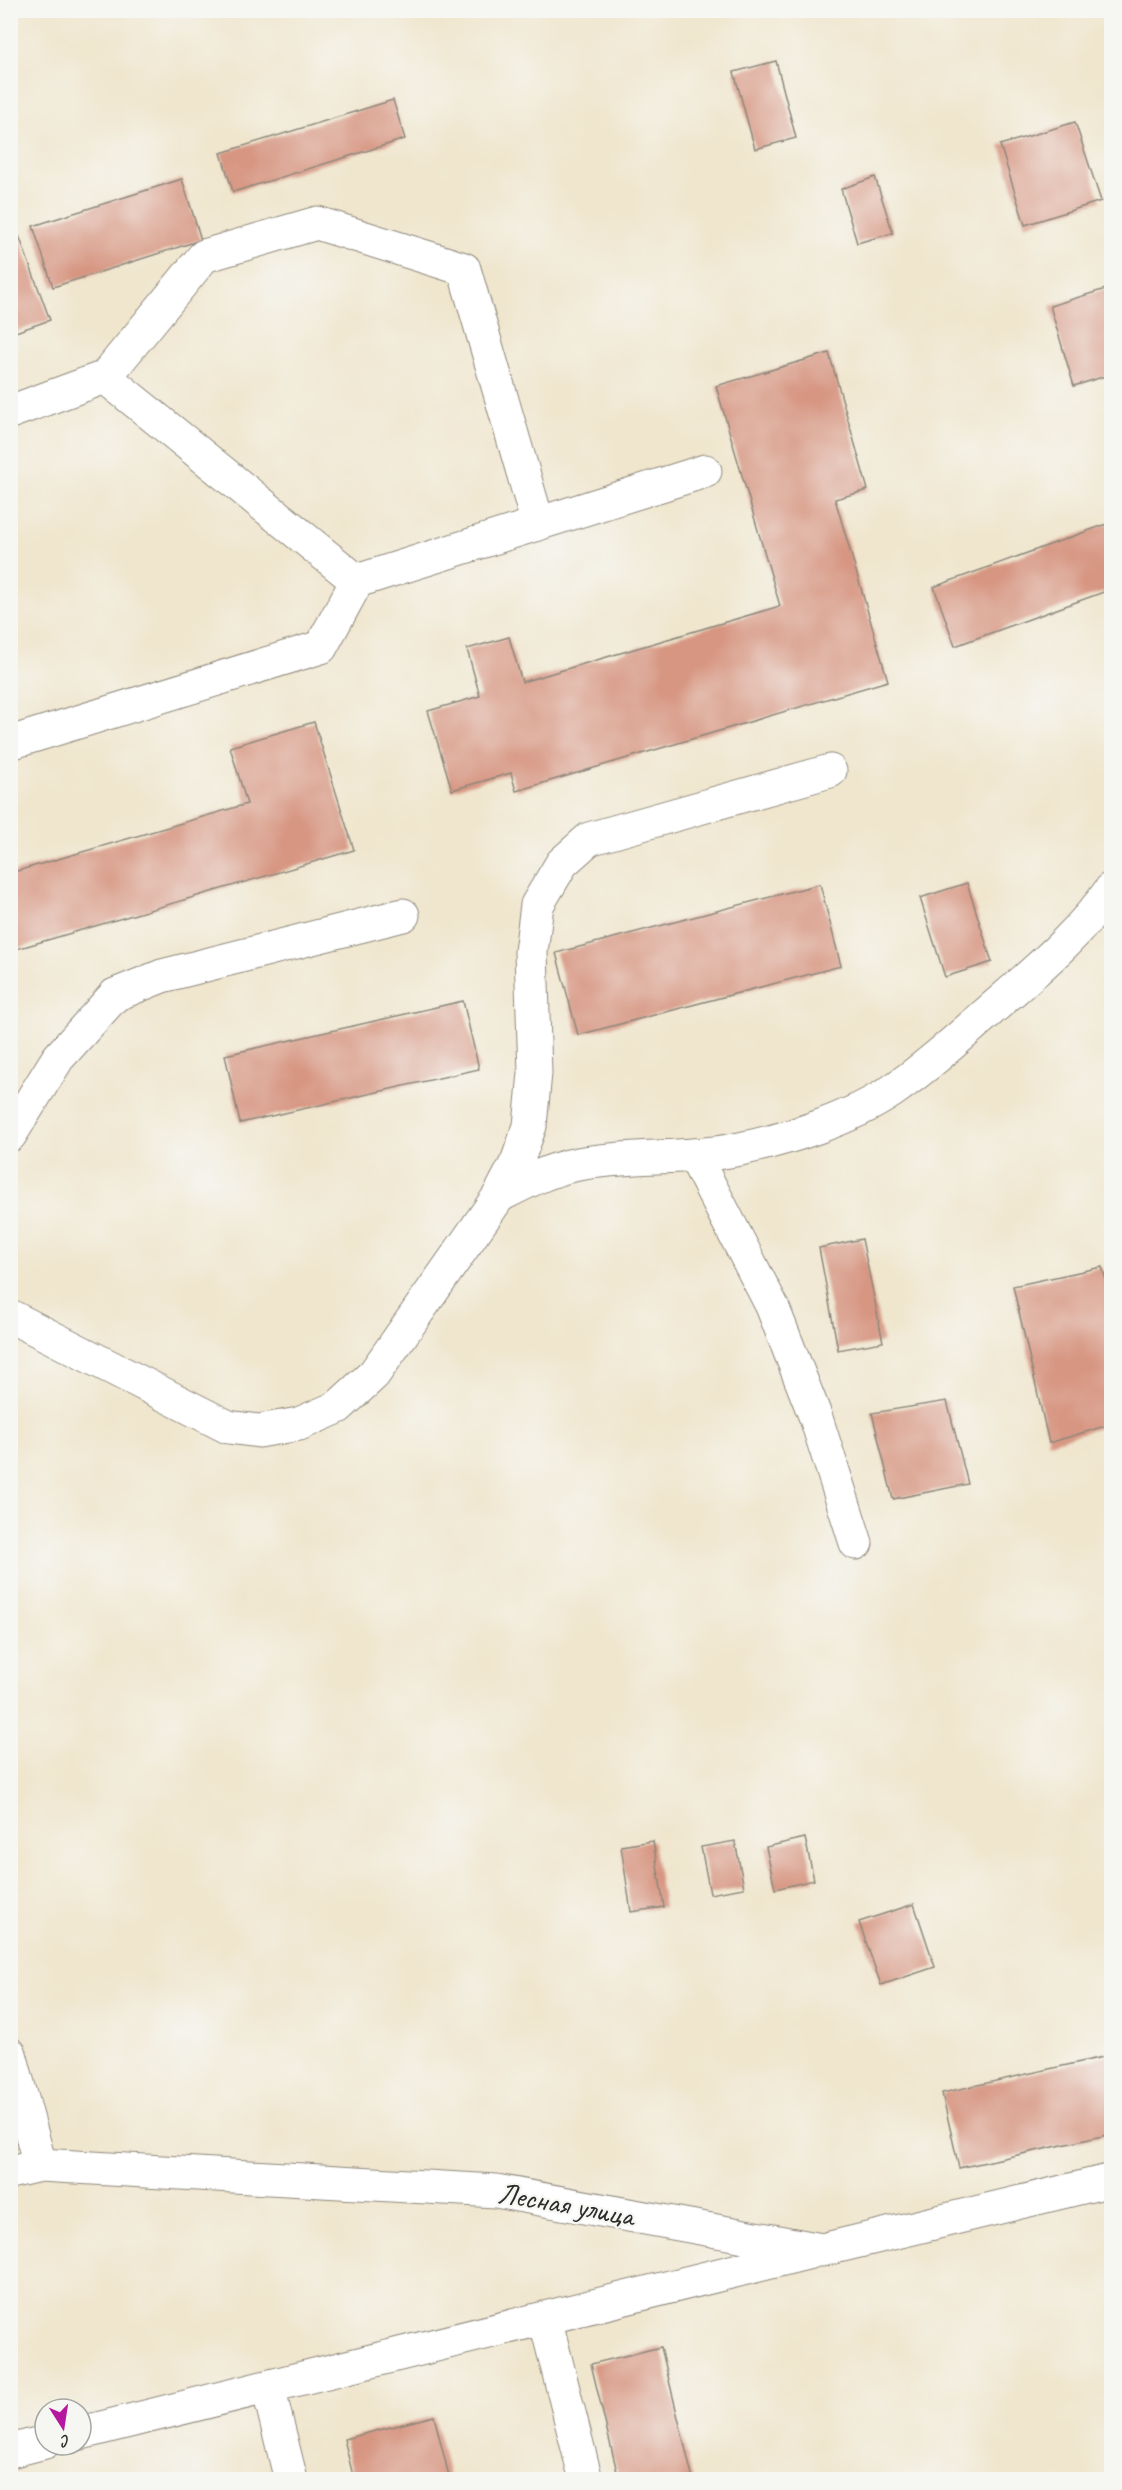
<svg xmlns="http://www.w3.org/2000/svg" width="1122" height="2490" font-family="Caveat,sans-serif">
  <rect width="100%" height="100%" fill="#f6f6f2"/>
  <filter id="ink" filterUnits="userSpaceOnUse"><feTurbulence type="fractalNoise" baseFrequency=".0167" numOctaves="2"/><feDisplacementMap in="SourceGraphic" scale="12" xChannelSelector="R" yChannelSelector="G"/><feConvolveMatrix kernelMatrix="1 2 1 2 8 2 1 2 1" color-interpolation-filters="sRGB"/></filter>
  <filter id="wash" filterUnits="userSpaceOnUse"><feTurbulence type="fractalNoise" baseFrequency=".008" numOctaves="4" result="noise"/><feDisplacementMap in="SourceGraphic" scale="24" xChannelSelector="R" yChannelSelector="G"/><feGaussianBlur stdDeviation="1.35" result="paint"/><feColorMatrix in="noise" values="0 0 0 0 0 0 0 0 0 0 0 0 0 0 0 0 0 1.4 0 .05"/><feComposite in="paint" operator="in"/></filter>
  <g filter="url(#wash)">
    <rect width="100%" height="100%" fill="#f0e6ce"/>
    <g id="blocks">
      <!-- building -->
      <g fill="#d79682">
        <path d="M776 61 796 138 755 149 734 72Z"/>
        <path d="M393 100 405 139 233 192 221 153Z"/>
        <path d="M1075 122 1101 201 1025 225 1000 145Z"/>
        <path d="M875 177 893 233 857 243 841 189Z"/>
        <path d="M182 179 201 240 53 287 33 226Z"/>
        <path d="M18 233 50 320 10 334V236Z"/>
        <path d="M1112 287V374L1074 386 1050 306Z"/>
        <path d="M829 353 868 490 835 499 888 681 516 791 511 773 452 790 428 711 480 696 467 649 509 637 522 682 780 606 716 386Z"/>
        <path d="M1112 522V589L955 646 934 587Z"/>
        <path d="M314 722 354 850 10 951V873L247 804 230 747Z"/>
        <path d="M967 883 992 962 945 977 920 898Z"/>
        <path d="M820 884 841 966 578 1035 556 953Z"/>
        <path d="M463 1001 479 1069 240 1123 225 1055Z"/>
        <path d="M862 1239 883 1342 838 1350 819 1248Z"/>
        <path d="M1102 1267 1112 1299V1424L1049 1443 1013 1286Z"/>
        <path d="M947 1401 968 1484 893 1499 872 1413Z"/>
        <path d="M805 1838 814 1880 775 1889 766 1847Z"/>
        <path d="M653 1841 664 1907 631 1912 621 1846Z"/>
        <path d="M735 1841 744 1888 710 1894 701 1847Z"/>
        <path d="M914 1904 935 1967 881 1985 859 1922Z"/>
        <path d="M1112 2055V2134L959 2168 942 2093Z"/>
        <path d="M661 2347 693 2480H619L591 2364Z"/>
        <path d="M434 2416 450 2480H354L344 2439Z"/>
      </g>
    </g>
  </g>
  <g filter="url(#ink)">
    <use href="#blocks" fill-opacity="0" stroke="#8e887c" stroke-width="1.5"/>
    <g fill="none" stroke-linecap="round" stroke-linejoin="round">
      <defs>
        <g id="minor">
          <path d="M105 377 357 581"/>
          <path d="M10 412 105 377 204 256 317 223 464 269 538 524"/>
          <path d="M10 743 321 647 357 581 705 471"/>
          <path d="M10 1135 58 1058 115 995 162 976 403 915"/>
          <path d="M694 1155 772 1306 816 1418 856 1543"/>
          <path d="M499 1196C524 1183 550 1169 578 1164 632 1154 687 1160 740 1149 789 1139 852 1118 892 1091 931 1064 965 1032 1001 1001 1041 966 1081 932 1112 888"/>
          <path d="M10 1316 228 1427 259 1431 299 1424 338 1407 374 1374 499 1196 517 1162 530 1126 535 1073 531 952 537 905 562 863 589 839 830 771"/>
          <path d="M10 2054 40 2165"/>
          <path d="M10 2172 40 2165 496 2191 822 2250 1112 2180"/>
          <path d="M545 2318 586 2480"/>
          <path d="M268 2387 291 2480"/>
          <path d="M81 2433 811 2252"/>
          <path d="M10 2451 45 2442"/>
        </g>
      </defs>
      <!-- minor casing -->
      <use href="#minor" stroke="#8e887c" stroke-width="35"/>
      <!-- minor -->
      <use href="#minor" stroke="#fff" stroke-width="33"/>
    </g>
  </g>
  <g text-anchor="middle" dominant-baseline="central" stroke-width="4.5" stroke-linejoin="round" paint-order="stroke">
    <!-- street labels -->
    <g font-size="30" fill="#2b2b2b" stroke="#f6f6f2">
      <text transform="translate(566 2204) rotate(10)">Лесная улица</text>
    </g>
  </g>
  <!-- margin -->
  <rect width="1122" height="2490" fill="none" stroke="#f6f6f2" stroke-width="36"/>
  <!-- north arrow -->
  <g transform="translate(63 2427) rotate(168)"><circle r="28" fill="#f6f6f2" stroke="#a5a5a2" stroke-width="1.5"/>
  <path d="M0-4.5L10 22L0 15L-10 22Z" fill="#b5179e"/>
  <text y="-9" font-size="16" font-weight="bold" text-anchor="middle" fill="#2b2b2b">С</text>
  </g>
</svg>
